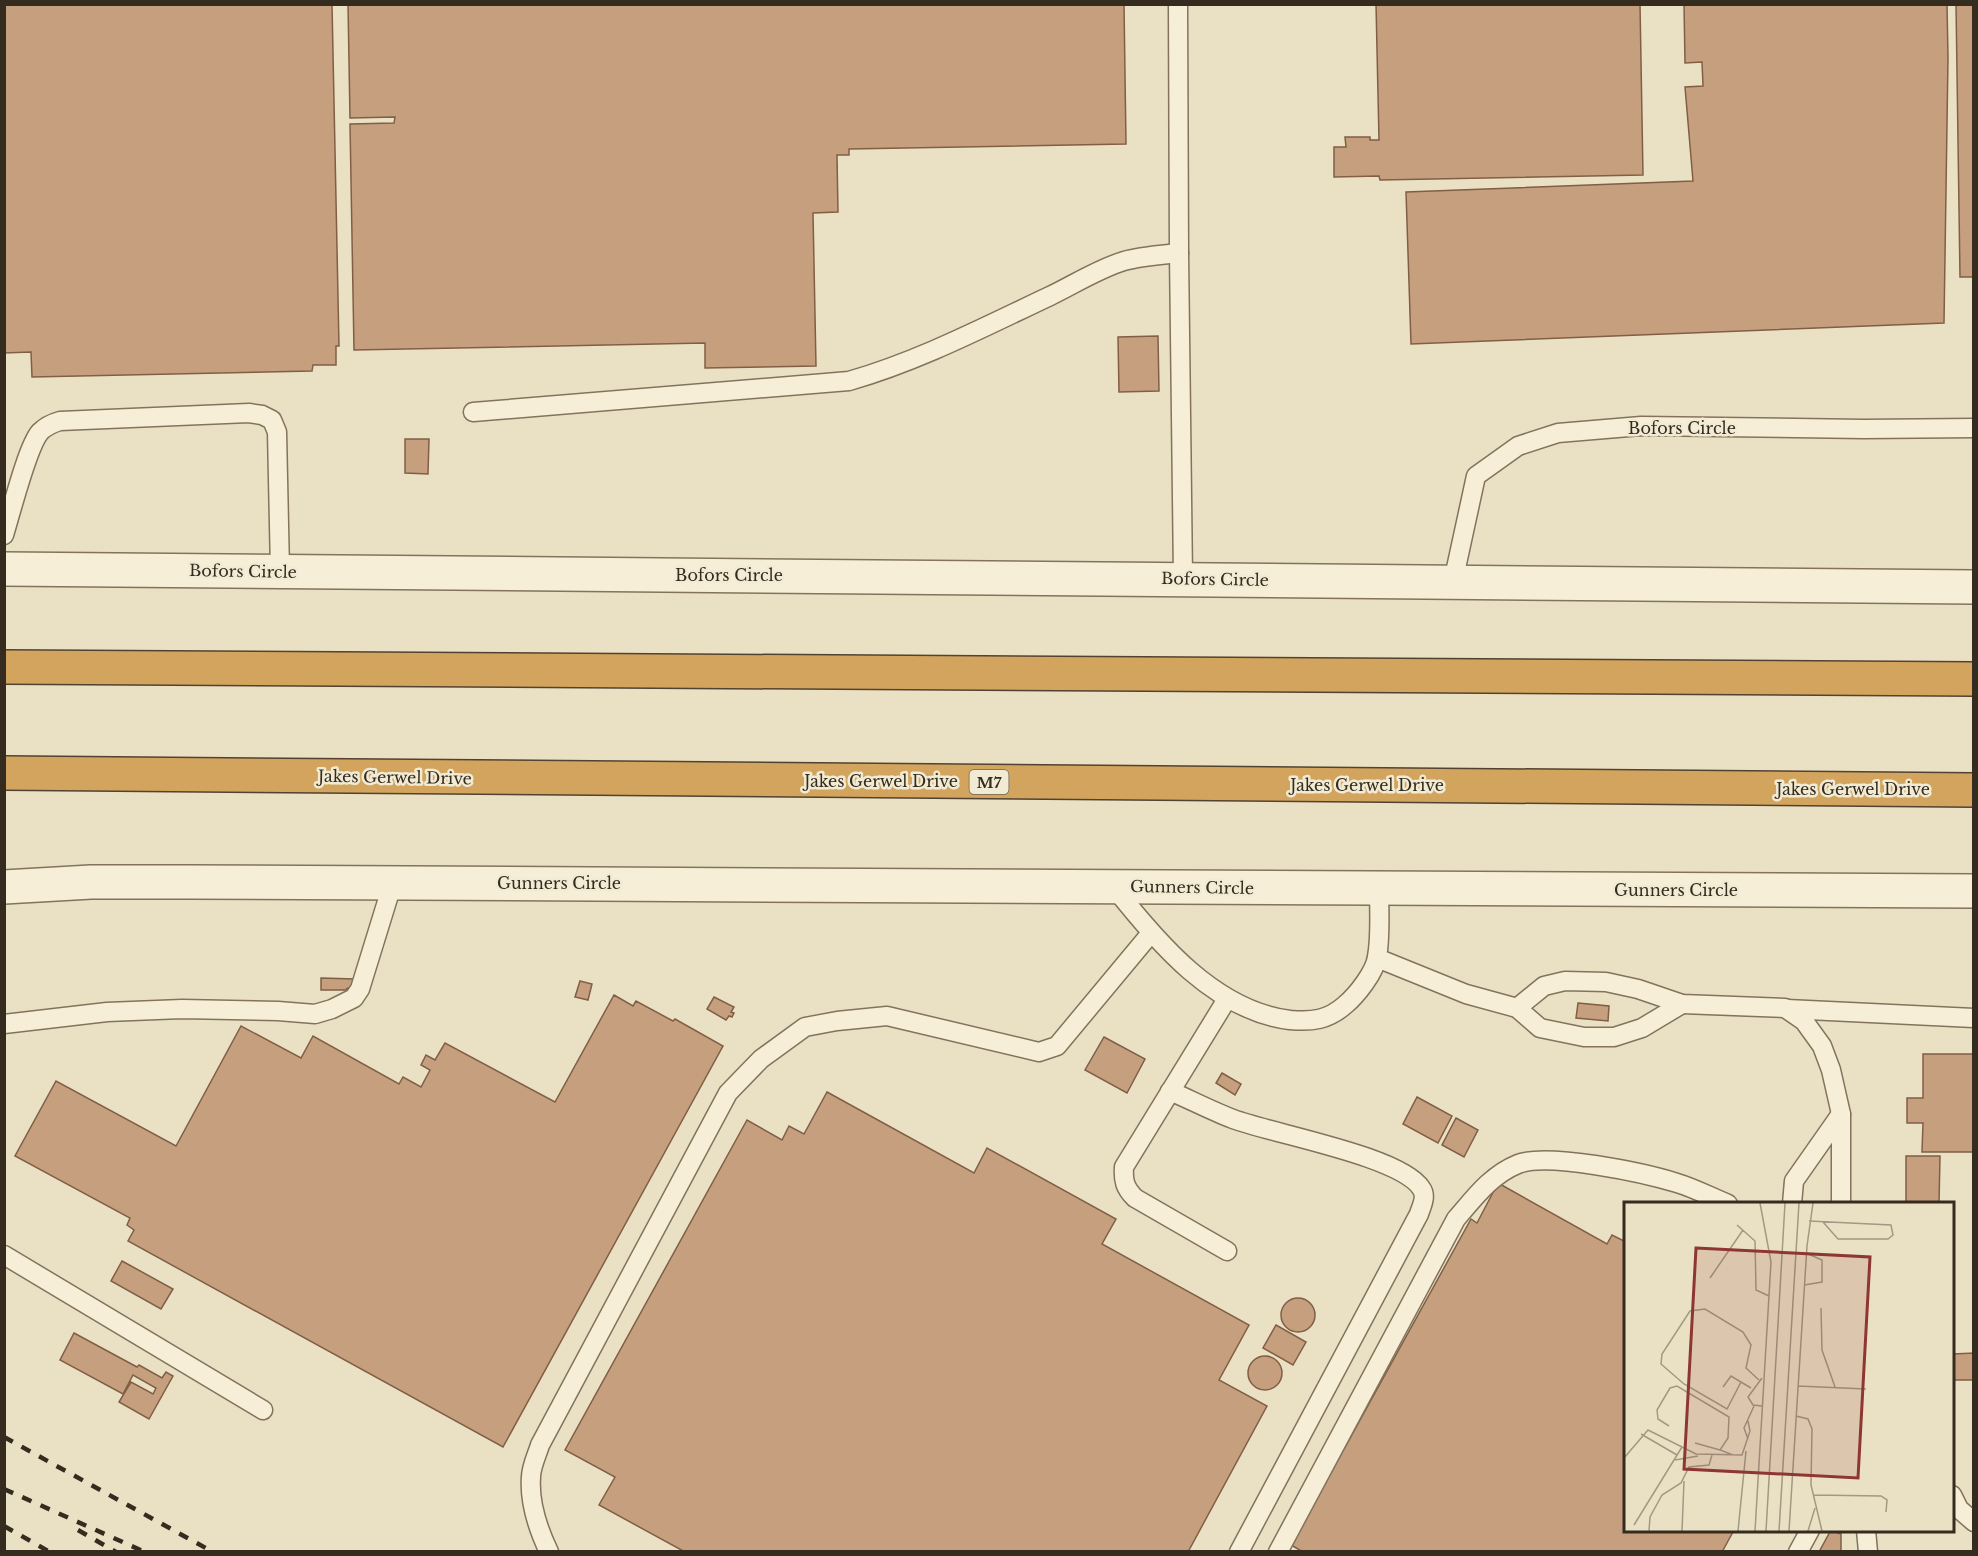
<svg xmlns="http://www.w3.org/2000/svg" width="1978" height="1556" font-family="'Libre Baskerville',serif">
  <rect width="100%" height="100%" fill="#eae1c5"/>
  <!-- building -->
  <g fill="#c59f7e" stroke="#805f45" stroke-width="1.5">
    <path d="M4 4H332L339 346H336V365H313L312 371 32 377 31 352 4 353Z"/>
    <path d="M348 4H1124L1126 144 849 149V155H837L838 212 813 213 816 366 705 368V343L354 350 350 124 394 123 395 117 350 118Z"/>
    <path d="M1376 4H1640L1643 175 1380 180 1379 176 1334 177V147H1346L1345 137H1370V140H1379Z"/>
    <path d="M1684 4H1947L1948 58 1944 323 1411 344 1406 192 1693 181 1685 87 1703 86 1702 62 1685 63Z"/>
    <path d="M1956 4H1974V277H1960Z"/>
    <path d="M1158 336 1159 391 1119 392 1118 337Z"/>
    <path d="M405 439H429L428 474 405 473Z"/>
    <path d="M321 978 355 979V984L345 990H321Z"/>
    <path d="M580 981 592 984 588 1000 575 997Z"/>
    <path d="M614 995 633 1006 636 1001 673 1021 675 1019 723 1046 503 1447 128 1241 134 1230 127 1225 130 1218 15 1156 56 1081 176 1146 241 1026 301 1058 313 1036 399 1084 403 1077 421 1087 430 1070 421 1065 426 1055 435 1060 445 1043 555 1102Z"/>
    <path d="M714 997 734 1007 731 1012 734 1013 732 1017 729 1016 726 1020 707 1009Z"/>
    <path d="M1578 1003 1609 1006 1608 1021 1576 1018Z"/>
    <path d="M1104 1037 1145 1059 1127 1093 1085 1070Z"/>
    <path d="M1923 1054H1974V1152H1922L1923 1123H1907V1098H1923Z"/>
    <path d="M1222 1073 1241 1084 1235 1095 1216 1083Z"/>
    <path d="M827 1092 974 1173 987 1148 1116 1219 1102 1244 1249 1325 1219 1380 1267 1406 1188 1552H685L599 1505 615 1477 565 1450 747 1120 782 1140 789 1126 804 1134Z"/>
    <path d="M1417 1097 1452 1116 1438 1143 1403 1124Z"/>
    <path d="M1456 1118 1478 1130 1464 1157 1442 1145Z"/>
    <path d="M1906 1156H1940L1939 1204H1906Z"/>
    <path d="M1498 1183 1607 1244 1612 1235 1626 1242V1530H1734L1722 1552H1303L1291 1545 1471 1219 1477 1223Z"/>
    <path d="M122 1261 173 1289 161 1309 111 1281Z"/>
    <circle cx="1298" cy="1315" r="17"/>
    <path d="M1276 1325 1306 1342 1293 1365 1263 1348Z"/>
    <path d="M74 1333 137 1367 139 1365 162 1378 166 1372 173 1376 149 1419 119 1402 131 1382 153 1394 156 1388 133 1375 123 1394 60 1360Z"/>
    <path d="M1974 1353V1380H1953V1354Z"/>
    <circle cx="1265" cy="1373" r="17"/>
    <path d="M1831 1530 1841 1534V1552H1819Z"/>
  </g>
  <g fill="none" stroke-linecap="round" stroke-linejoin="round">
    <defs>
      <g id="lane">
        <path d="M1178 4 1179 253 1183 578"/>
        <path d="M473 412 849 381C919 361 984 327 1050 296 1075 284 1098 269 1124 261 1141 256 1161 255 1179 253"/>
        <path d="M4 535C11 513 27 447 40 432 46 426 53 423 60 421L249 413 262 415 272 420 277 432 280 571"/>
        <path d="M1453 582 1476 476 1518 446 1558 433 1641 426 1864 429 1974 428"/>
        <path d="M1113 886C1157 942 1215 1011 1290 1020 1312 1022 1328 1020 1345 1005 1357 995 1375 972 1377 957 1381 935 1379 911 1379 889"/>
        <path d="M1377 958 1466 994 1517 1008 1540 1028 1584 1037H1614L1642 1028 1682 1004"/>
        <path d="M1227 999 1124 1167C1123 1181 1125 1188 1135 1198L1227 1251"/>
        <path d="M1517 1008 1544 986 1565 981 1606 982 1638 989 1682 1004 1785 1008 1804 1021 1822 1046 1831 1070 1841 1114V1204"/>
        <path d="M1787 1009 1974 1018"/>
        <path d="M4 1024 107 1012 182 1009 278 1011 315 1014 332 1009 354 998 360 989 393 882"/>
        <path d="M1170 1091C1191 1100 1212 1111 1233 1119 1273 1134 1400 1156 1421 1188 1427 1196 1422 1205 1419 1214L1239 1552"/>
        <path d="M1792 1204 1794 1181 1841 1114"/>
        <path d="M4 1255 263 1410"/>
        <path d="M1952 1495 1959 1509 1974 1522"/>
        <path d="M1866 1530 1868 1552"/>
        <path d="M549 1552C538 1529 529 1503 531 1477 531 1467 537 1455 540 1445L728 1093 761 1059 805 1027 837 1021 887 1016 1039 1052 1057 1046 1151 933"/>
        <path d="M1278 1552 1456 1219C1475 1197 1491 1175 1518 1164 1547 1152 1645 1173 1677 1183 1694 1188 1711 1197 1728 1204"/>
        <path d="M1798 1552 1810 1530"/>
      </g>
      <g id="street">
        <path d="M4 569 1974 587"/>
        <path d="M4 887 91 882H189L1974 891"/>
      </g>
      <g id="highway">
        <path d="M4 667 1974 679"/>
        <path d="M4 773 1974 790"/>
      </g>
    </defs>
    <!-- lane casing -->
    <use href="#lane" stroke="#83735d" stroke-width="21"/>
    <!-- street casing -->
    <use href="#street" stroke="#83735d" stroke-width="36"/>
    <!-- highway casing -->
    <use href="#highway" stroke="#524231" stroke-width="36"/>
    <!-- lane -->
    <use href="#lane" stroke="#f6eed7" stroke-width="18"/>
    <!-- street -->
    <use href="#street" stroke="#f6eed7" stroke-width="33"/>
    <!-- highway -->
    <use href="#highway" stroke="#d2a45d" stroke-width="33"/>
    <!-- rail -->
    <g stroke="#352b1f" stroke-width="4.5" stroke-dasharray="10 10" stroke-linecap="butt">
      <path d="M4 1437 213 1552"/>
      <path d="M4 1489 145 1552"/>
      <path d="M4 1526 50 1552"/>
      <path d="M78 1530 116 1552"/>
    </g>
  </g>
  <g text-anchor="middle" dominant-baseline="central" stroke-width="5" stroke-linejoin="round" paint-order="stroke">
    <!-- shield labels -->
    <rect fill="#f2ebd4" stroke="#6e6555" stroke-width="1.5" x="969.5" y="770" width="39" height="24" rx="4.5"/>
    <g font-size="15" font-weight="bold" fill="#352b1f">
      <text x="989" y="782">M7</text>
    </g>
    <!-- street labels -->
    <g font-size="16" fill="#352b1f" stroke="#f2ebd4">
      <text x="1682" y="428">Bofors Circle</text>
      <text transform="translate(243 571) rotate(1)">Bofors Circle</text>
      <text x="729" y="575">Bofors Circle</text>
      <text transform="translate(1215 579) rotate(1)">Bofors Circle</text>
      <text transform="translate(395 777) rotate(1)">Jakes Gerwel Drive</text>
      <text x="881" y="781">Jakes Gerwel Drive</text>
      <text x="1367" y="785">Jakes Gerwel Drive</text>
      <text x="1853" y="789">Jakes Gerwel Drive</text>
      <text x="559" y="883">Gunners Circle</text>
      <text transform="translate(1192 887) rotate(1)">Gunners Circle</text>
      <text x="1676" y="890">Gunners Circle</text>
    </g>
  </g>
  <!-- overview -->
  <g transform="translate(1624 1202)">
    <rect width="330" height="330" fill="#eae1c5"/>
    <path fill="none" stroke="#a29883" stroke-width="1.5" d="M185 19 267 23 269 33 264 37H214L199 20M113 23 131 39 132 88 145 94M86 76 119 28M180 83 198 80V58L182 51M197 106 198 148 211 185M138 176 124 195 129 203 138 204M117 180 103 207 60 182 37 162 38 152 66 109 81 107 119 130 127 143 122 166 135 178M174 184 242 187M99 185 107 174 127 186M172 214 184 217 188 227 187 283 198 329M45 224 34 217 33 208 46 186 53 184 105 215 104 236 96 248 109 253M17 232 53 253M124 237 120 226 130 204M71 241 96 248M0 256 24 228 72 252 118 253 126 229 124 219M51 258 74 254M189 293 257 294 263 298 262 310M10 323 58 245M25 329 26 315 38 293 57 281 65 265 85 263 88 253M58 329 60 279M114 329 122 249M131 329 147 60 136 1M142 329 161 1M155 329 175 1M165 329 183 44 189 1M184 329 191 306"/>
    <path fill="#8d3632" fill-opacity="0.15" stroke="#8d3632" stroke-width="3" d="M72 46 246 55 234 276 60 267Z"/>
    <rect width="330" height="330" fill="none" stroke="#352b1f" stroke-width="3"/>
  </g>
  <!-- border -->
  <rect width="1978" height="1556" fill="none" stroke="#352b1f" stroke-width="12"/>
</svg>
